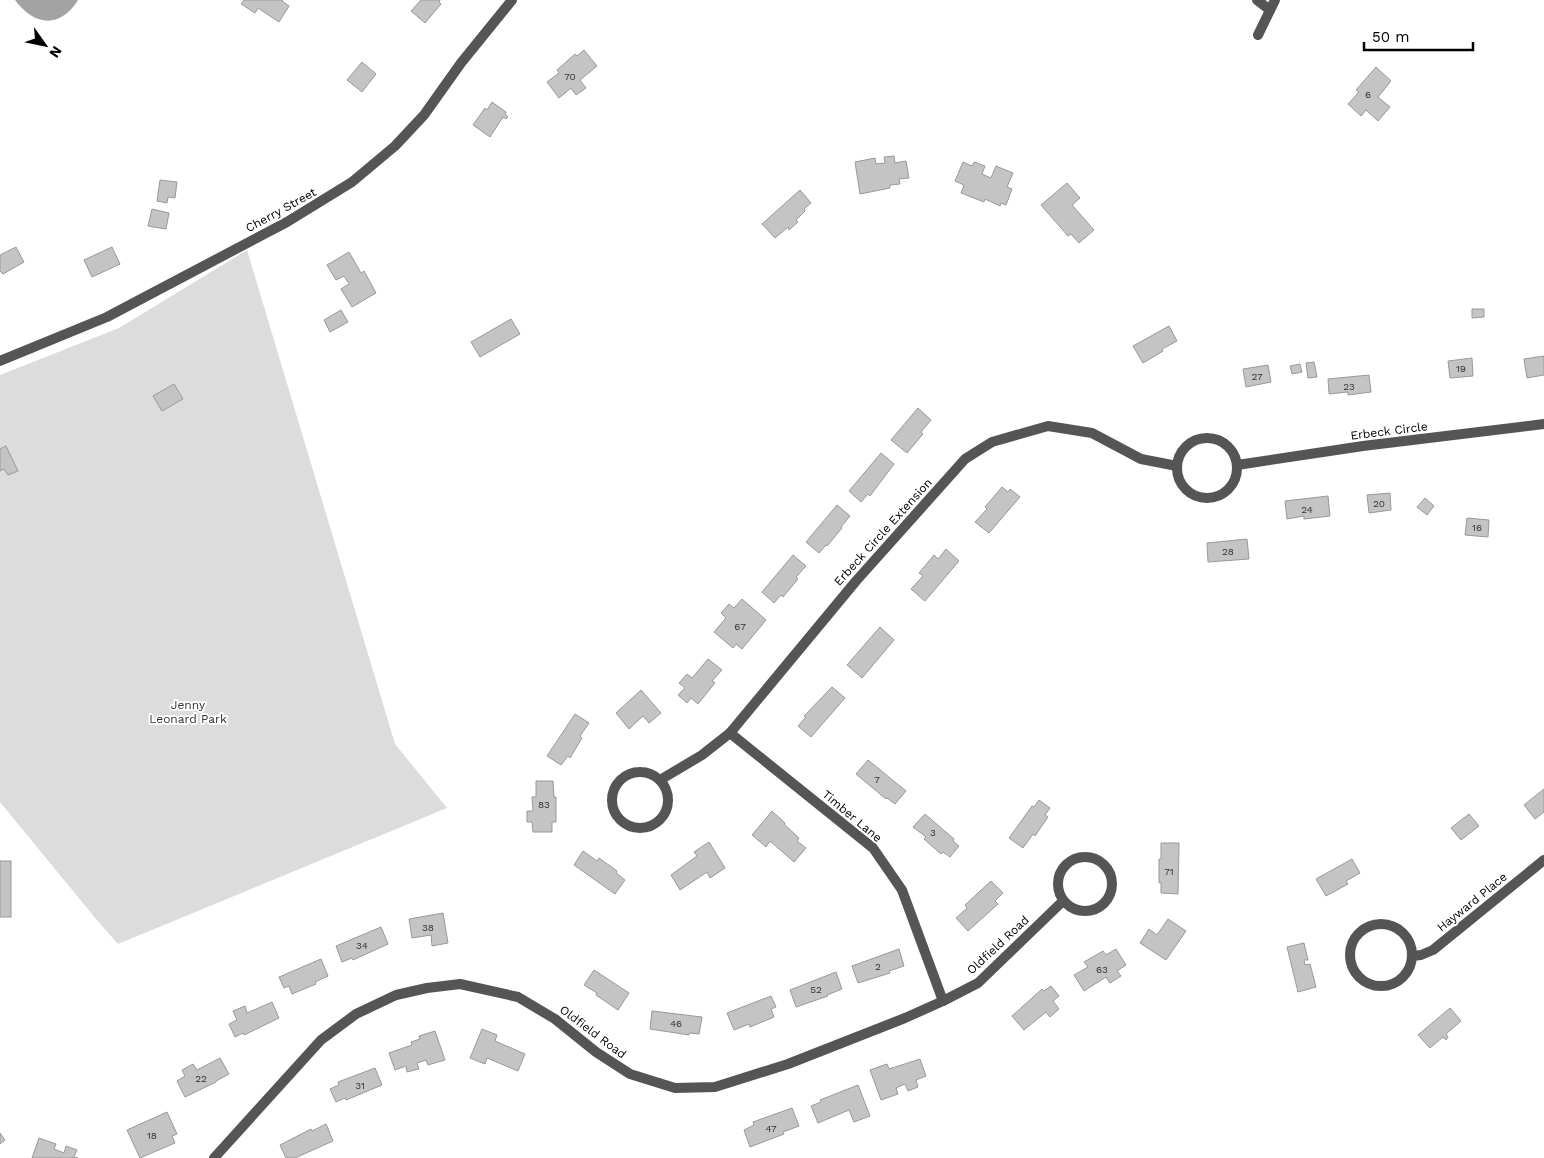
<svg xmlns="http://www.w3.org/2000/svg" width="1544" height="1158" font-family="'Work Sans',sans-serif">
  <rect width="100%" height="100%" fill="#fff"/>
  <!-- green -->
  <path fill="#dcdcdc" d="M247 250 395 744 447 808 118 944 96 919 0 802V375L119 328Z"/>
  <!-- water -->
  <path fill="#a3a3a3" d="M15 0H78C60 29 34 26 15 0Z"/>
  <!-- building -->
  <g fill="#c4c4c4" stroke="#999">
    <path d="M244 0H283L282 1 289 6 279 22 258 8 255 13 241 4Z"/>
    <path d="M421 0H440L439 2 441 4 425 23 411 11Z"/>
    <path d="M584 50 597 66 580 80 586 88 576 95 571 88 559 98 547 82 559 73 557 70 575 54 577 56Z"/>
    <path d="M362 62 376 74 362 92 347 80Z"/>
    <path d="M1376 67 1391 81 1378 97 1390 107 1378 121 1366 110 1361 116 1348 104 1359 92 1356 90Z"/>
    <path d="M492 102 506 112 505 114 508 117 506 119 503 117 490 137 473 125 485 108 487 110Z"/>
    <path d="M894 156 895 163 906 161 909 178 899 179 900 184 890 185V188L860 194 855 162 875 158 876 164 885 163 884 157Z"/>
    <path d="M963 162 972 166 974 162 985 166 982 174 991 178 996 166 1013 173 1007 187 1012 189 1006 205 1001 203 1000 206 985 199 984 202 961 193 964 185 955 181Z"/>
    <path d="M160 180 177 182 175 198 168 197 167 203 157 201Z"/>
    <path d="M1067 183 1080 198 1072 205 1094 230 1079 243 1071 234 1068 236 1041 205Z"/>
    <path d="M800 190 811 203 804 209 805 211 796 220 798 222 789 230 788 227 775 238 762 224Z"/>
    <path d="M152 209 169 213 166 229 148 226Z"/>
    <path d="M16 247 24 262 3 274 0 271V255Z"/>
    <path d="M112 247 120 264 92 277 84 260Z"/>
    <path d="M349 252 361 273 364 271 376 293 352 307 341 289 349 284 344 276 336 280 327 265Z"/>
    <path d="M1472 309H1484V317L1472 318Z"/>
    <path d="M341 310 348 322 330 332 324 320Z"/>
    <path d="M511 319 520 334 480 357 471 342Z"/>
    <path d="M1169 326 1177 341 1162 349 1163 351 1143 363 1133 346Z"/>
    <path d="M1544 356V375L1527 378 1524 359Z"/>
    <path d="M1472 358 1473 376 1450 378 1448 361Z"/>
    <path d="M1314 362 1317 377 1308 378 1306 363Z"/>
    <path d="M1300 364 1302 372 1292 374 1290 366Z"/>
    <path d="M1268 365 1271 382 1246 387 1243 369Z"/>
    <path d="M1369 375 1371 392 1348 395V392L1329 394 1328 379Z"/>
    <path d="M174 384 183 399 162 411 153 396Z"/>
    <path d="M918 408 931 420 921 432 923 434 907 453 891 440Z"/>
    <path d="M6 446 18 471 8 475 4 469 0 471V449Z"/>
    <path d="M881 453 894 464 870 496 868 494 861 502 849 491Z"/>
    <path d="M1002 487 1008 492 1010 489 1020 497 989 533 975 522 987 509 985 507Z"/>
    <path d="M1390 493 1391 510 1369 513 1367 495Z"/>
    <path d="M1328 496 1330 516 1304 519V516L1287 519 1285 501Z"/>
    <path d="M1425 498 1434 506 1427 515 1417 507Z"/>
    <path d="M837 505 850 516 841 527 842 528 827 546 826 545 819 553 806 542Z"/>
    <path d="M1467 518 1489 520 1488 537 1465 535Z"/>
    <path d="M1247 539 1249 559 1208 562 1207 543Z"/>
    <path d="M946 549 959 561 925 601 911 589 923 576 919 573 934 555 938 559Z"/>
    <path d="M793 555 806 566 796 577 798 579 783 597 781 595 774 603 762 592Z"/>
    <path d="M742 599 766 620 742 649 736 644 733 648 714 632 726 618 721 613 729 604 734 608Z"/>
    <path d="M880 627 894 640 862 678 847 665Z"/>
    <path d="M708 659 722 670 712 681 715 683 698 704 691 698 687 703 678 695 685 688 679 683 687 674 692 678Z"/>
    <path d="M832 687 845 698 811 737 798 726 806 717 804 716Z"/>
    <path d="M641 690 661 713 649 723 643 716 629 729 616 713Z"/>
    <path d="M575 714 589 723 580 736 582 738 570 758 568 756 561 765 547 756Z"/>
    <path d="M868 760 906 791 895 804 887 798 886 799 856 774Z"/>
    <path d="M536 781H553L554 797H556V822H552V832H533L532 822H527V811H533L532 797H536Z"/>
    <path d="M1544 789V812L1535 819 1524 805Z"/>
    <path d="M1039 800 1050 808 1045 815 1048 817 1035 836 1033 834 1023 848 1009 838 1032 806 1034 807Z"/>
    <path d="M772 811 785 823 784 824 799 838 797 841 806 848 794 862 770 841 766 847 752 835Z"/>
    <path d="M925 814 954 839 953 841 959 846 950 857 943 852 941 854 924 839 926 837 913 827Z"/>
    <path d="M1469 814 1479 826 1461 840 1451 828Z"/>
    <path d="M709 842 725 868 710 878 707 872 680 890 671 875 697 856 694 852Z"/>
    <path d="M1161 843H1179L1178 894 1161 893V882L1159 883V859H1161Z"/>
    <path d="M583 851 597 861 599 858 617 871 616 873 625 880 615 894 574 865Z"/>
    <path d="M1352 859 1360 873 1346 881 1348 884 1326 896 1316 879Z"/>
    <rect x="0" y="861" width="11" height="56"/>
    <path d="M991 881 1003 893 995 901 998 904 968 931 956 918 967 908 965 905Z"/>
    <path d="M443 913 448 943 432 946 431 935 412 938 409 919Z"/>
    <path d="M1168 919 1186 931 1166 960 1140 943 1149 929 1157 935Z"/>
    <path d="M381 927 388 944 353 960 352 958 342 962 336 946Z"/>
    <path d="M1304 943 1308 960H1304L1305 965 1310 964 1316 987 1298 992 1287 947Z"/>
    <path d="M899 949 904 966 889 971 890 973 858 983 852 966Z"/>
    <path d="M1116 949 1126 965 1117 971 1121 976 1110 983 1106 977 1084 991 1074 975 1088 967 1084 962 1103 951 1106 955Z"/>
    <path d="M321 959 328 976 315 982 316 984 292 994 289 986 284 988 279 977Z"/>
    <path d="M594 970 629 993 618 1010 596 995 597 993 584 985Z"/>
    <path d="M836 972 842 989 827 995 828 996 796 1007 790 990Z"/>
    <path d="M1051 986 1059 996 1053 1001 1059 1009 1050 1017 1046 1012 1024 1030 1012 1016 1042 989 1044 991Z"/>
    <path d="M771 996 776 1007 771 1009 774 1017 750 1027 749 1024 734 1030 727 1013Z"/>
    <path d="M272 1002 279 1018 244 1035 243 1033 235 1037 229 1024 237 1020 233 1011 245 1006 247 1013Z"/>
    <path d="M1450 1008 1461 1021 1446 1034 1448 1037 1446 1040 1443 1037 1430 1048 1418 1035Z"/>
    <path d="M652 1011 702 1017 699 1034 689 1033V1035L650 1029Z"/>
    <path d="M482 1029 497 1035 495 1041 525 1054 518 1071 487 1058 485 1064 470 1058Z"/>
    <path d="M435 1031 445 1060 428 1065 426 1060 417 1063 419 1069 407 1072 406 1066 395 1070 389 1053 412 1045 411 1042 420 1039 419 1036Z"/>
    <path d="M220 1058 229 1074 216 1081V1082L185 1097 177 1081 185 1076 182 1070 193 1064 197 1070Z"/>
    <path d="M920 1059 926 1076 916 1080 918 1087 908 1091 905 1084 896 1088 898 1094 881 1100 870 1070 887 1064 889 1069Z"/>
    <path d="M375 1068 382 1085 346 1100 345 1098 336 1102 330 1089 339 1085 338 1082Z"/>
    <path d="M858 1085 870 1116 854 1122 849 1110 818 1123 811 1106 821 1102 820 1100Z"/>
    <path d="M792 1108 799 1126 783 1132 784 1134 750 1147 744 1130 754 1125 753 1122Z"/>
    <path d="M167 1112 177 1134 172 1136 175 1143 140 1158 127 1130Z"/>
    <path d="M326 1124 333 1141 295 1158H286L280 1145 311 1129 312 1131Z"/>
    <path d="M0 1133 5 1140 0 1144Z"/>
    <path d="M39 1138 56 1144 54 1149 64 1153 66 1146 77 1150 74 1157 78 1158H32Z"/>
  </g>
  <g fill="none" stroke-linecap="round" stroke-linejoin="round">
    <!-- street -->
    <g stroke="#555" stroke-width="10">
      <path d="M1257 0 1270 10"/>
      <path d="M1258 35 1275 0"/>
      <path d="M0 361 107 317 287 222 352 182 395 146 424 115 461 63 512 0"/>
      <circle cx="1207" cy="468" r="30"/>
      <path d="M1237 465 1363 446 1544 424"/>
      <path d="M730 733 873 848 902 890 943 1001"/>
      <circle cx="640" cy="800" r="28"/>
      <path d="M660 780 702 755 730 733 856 581 965 459 992 442 1048 426 1092 433 1141 459 1177 466"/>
      <circle cx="1085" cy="884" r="27"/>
      <circle cx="1381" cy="955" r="31"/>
      <path d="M1412 956 1421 955 1433 950 1544 860"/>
      <path d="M214 1158 321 1040 356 1014 396 995 427 988 460 984 518 997 555 1019 596 1052 630 1074 675 1088 715 1087 788 1064 905 1018 943 1001 978 983 1063 901"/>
    </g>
  </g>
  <g text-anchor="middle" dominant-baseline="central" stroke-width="4" stroke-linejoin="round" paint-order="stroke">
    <!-- number labels -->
    <g font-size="10" fill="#313131">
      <text x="570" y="76">70</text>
      <text x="1368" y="94">6</text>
      <text x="1461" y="368">19</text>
      <text x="1257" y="376">27</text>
      <text x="1349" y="386">23</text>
      <text x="1379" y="503">20</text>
      <text x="1307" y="509">24</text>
      <text x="1477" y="527">16</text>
      <text x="1228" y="551">28</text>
      <text x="740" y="626">67</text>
      <text x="877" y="779">7</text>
      <text x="544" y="804">83</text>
      <text x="933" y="832">3</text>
      <text x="1169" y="871">71</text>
      <text x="428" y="927">38</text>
      <text x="362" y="945">34</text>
      <text x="878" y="966">2</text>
      <text x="1102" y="969">63</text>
      <text x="816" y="989">52</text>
      <text x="676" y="1023">46</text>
      <text x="201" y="1078">22</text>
      <text x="360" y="1085">31</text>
      <text x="771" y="1128">47</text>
      <text x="152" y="1135">18</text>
    </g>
    <!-- street labels -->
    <g font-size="12" fill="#000" stroke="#fff">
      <text transform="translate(281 210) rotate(-29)">Cherry Street</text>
      <text transform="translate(1389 431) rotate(-7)">Erbeck Circle</text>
      <text transform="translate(883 532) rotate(-48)">Erbeck Circle Extension</text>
      <text transform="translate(852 816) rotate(40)">Timber Lane</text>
      <text transform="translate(1472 902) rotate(-39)">Hayward Place</text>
      <text transform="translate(998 945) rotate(-43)">Oldfield Road</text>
      <text transform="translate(593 1032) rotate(37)">Oldfield Road</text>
    </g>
    <!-- park labels -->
    <g font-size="12" fill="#333" stroke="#fff">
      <text x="188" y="705">Jenny<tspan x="188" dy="14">Leonard Park</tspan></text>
    </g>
  </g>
  <!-- north arrow -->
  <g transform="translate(45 45) rotate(123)" stroke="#ffffff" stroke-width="4" paint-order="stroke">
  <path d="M0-4L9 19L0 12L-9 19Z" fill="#000000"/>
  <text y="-8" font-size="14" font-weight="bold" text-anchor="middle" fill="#000000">N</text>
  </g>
  <!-- scale -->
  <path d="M1364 42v8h109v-8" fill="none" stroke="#000000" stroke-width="2.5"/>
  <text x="1372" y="42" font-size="15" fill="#000000" stroke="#ffffff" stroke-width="4" paint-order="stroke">50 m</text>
</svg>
